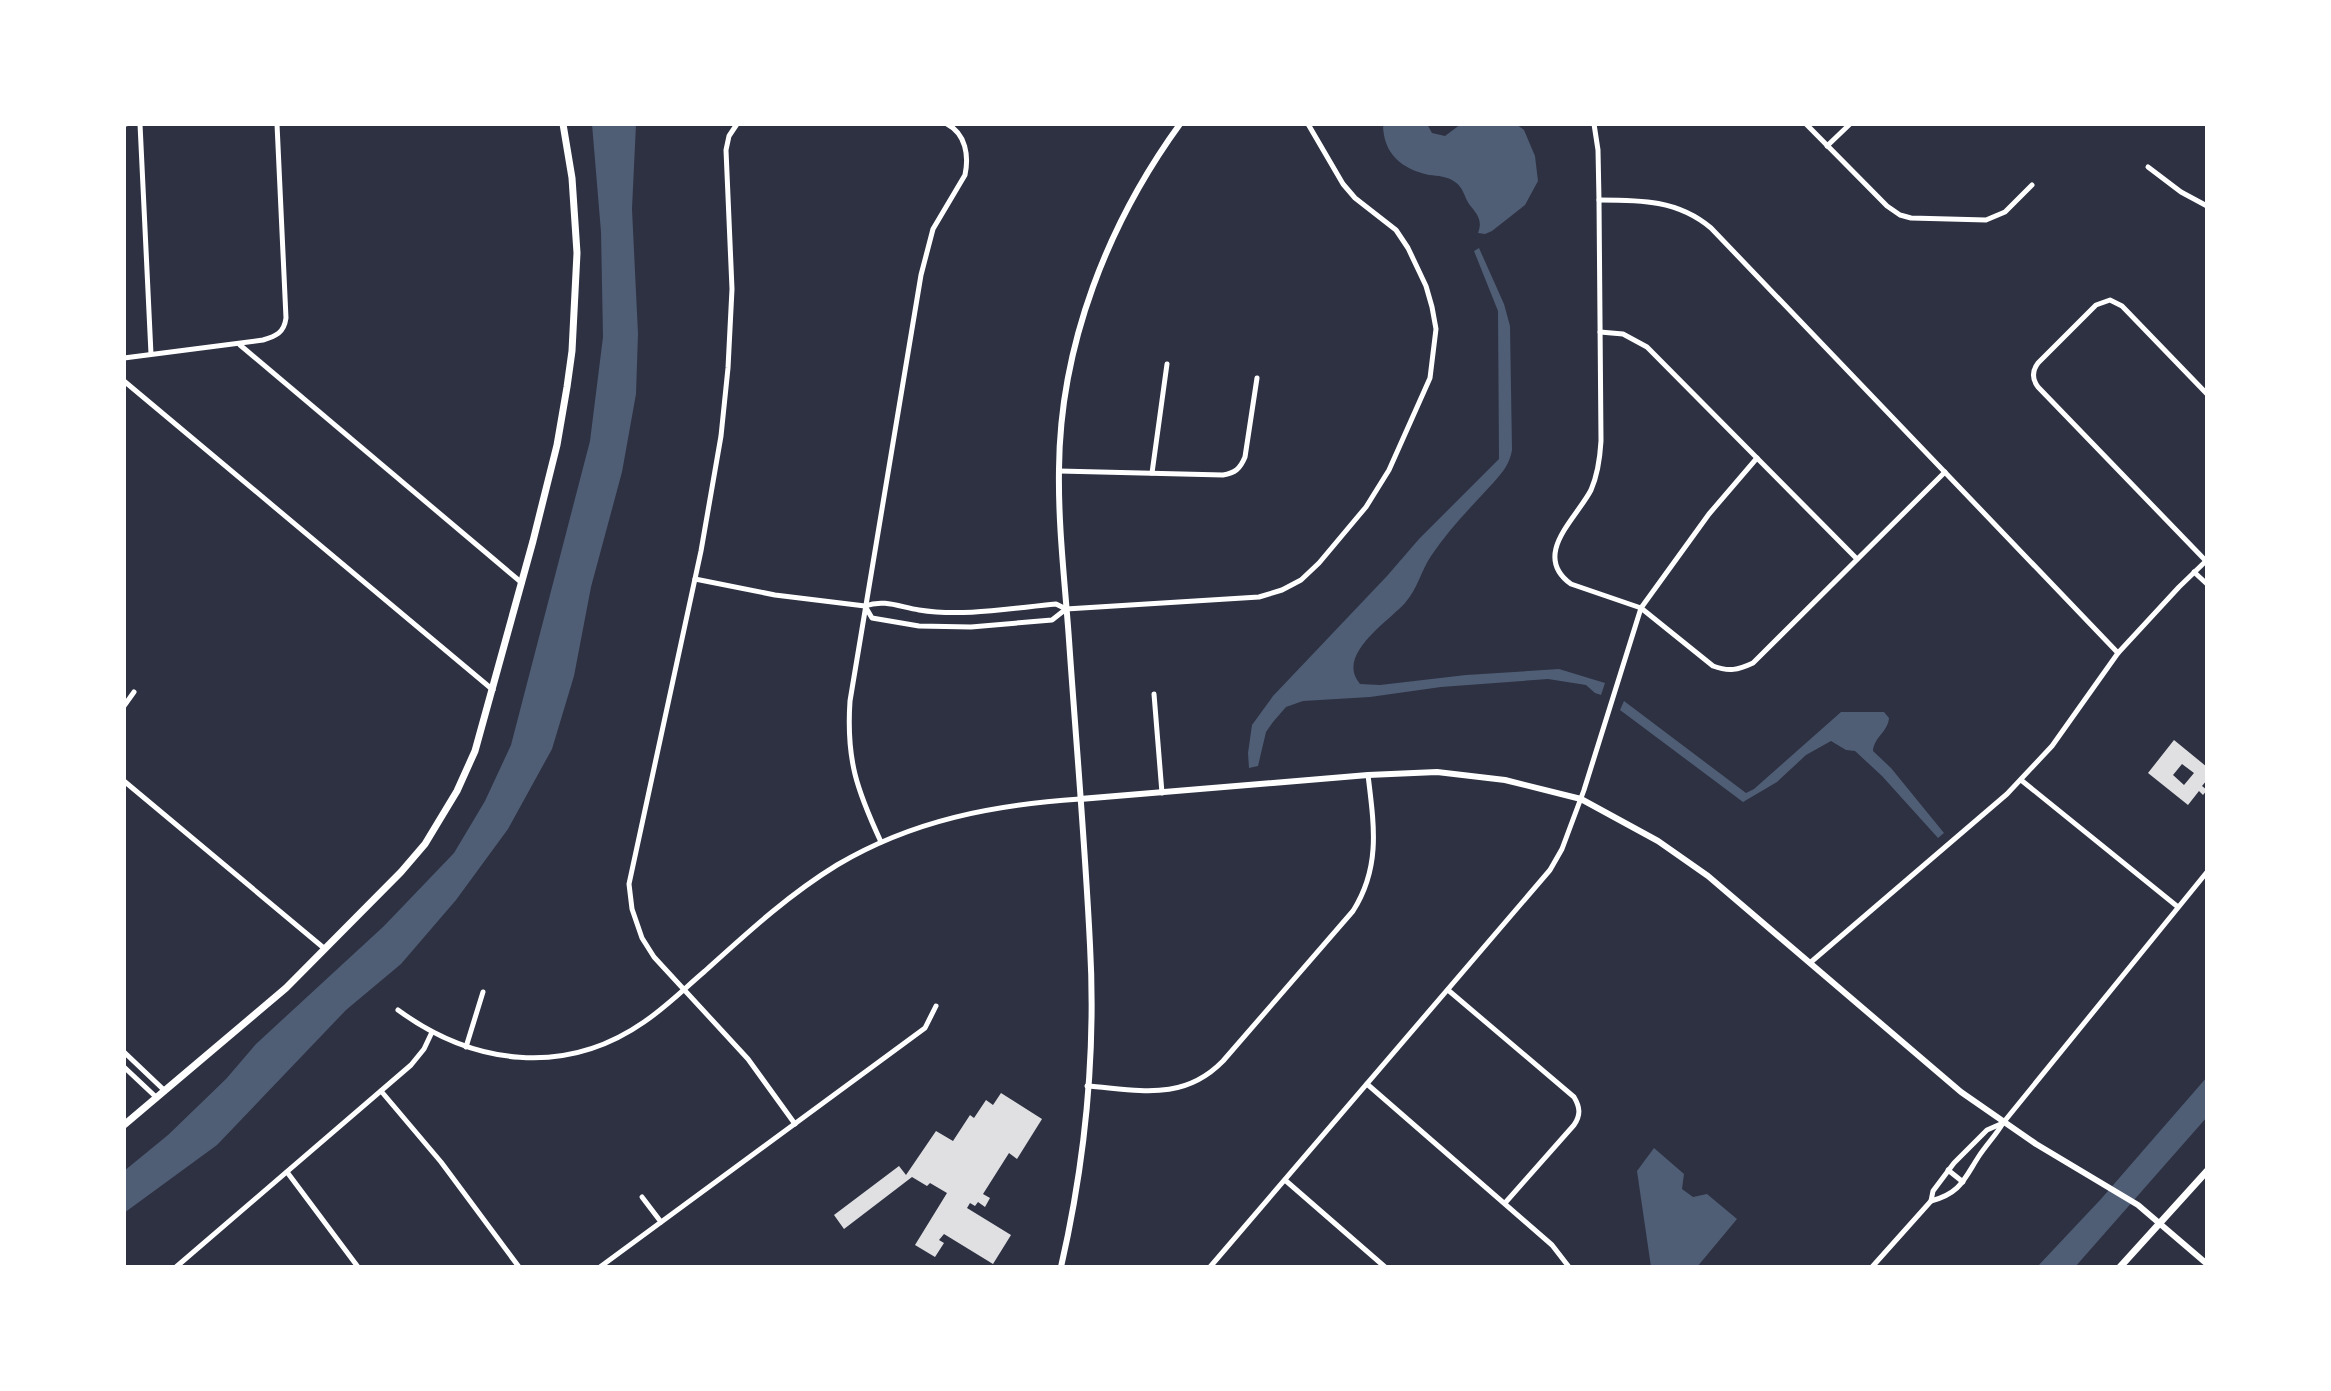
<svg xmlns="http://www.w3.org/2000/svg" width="2331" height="1391" font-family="'Libre Baskerville',serif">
  <rect width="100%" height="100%" fill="#2d3142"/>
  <!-- water -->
  <g fill="#4f5d75">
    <path d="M592 124H636L632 209 638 334 636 394 622 472 591 587 574 676 552 749 508 829 456 900 401 964 346 1010 217 1145 124 1213V1171L168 1135 226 1079 256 1044 384 926 454 853 485 801 511 745 590 441 603 337 601 232Z"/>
    <path d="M1383 124H1427L1432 133 1445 136 1461 124H1516L1524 130 1535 156 1538 181 1525 205 1492 231 1485 234 1478 233C1483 220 1477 214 1469 204 1464 196 1463 187 1455 182 1447 176 1438 176 1429 175 1402 169 1383 154 1383 124Z"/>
    <path d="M1479 248 1504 304 1510 326 1512 450C1510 463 1503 472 1494 482 1472 506 1449 529 1431 556 1421 571 1418 588 1405 603 1388 622 1335 655 1360 684L1380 685 1466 675 1559 669 1605 683 1601 695 1595 693 1586 685 1548 679 1441 687 1370 697 1303 701 1286 707 1273 722 1266 732 1258 766 1249 768 1248 753 1252 725 1273 696 1387 576 1419 539 1499 459 1498 311 1474 251Z"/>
    <path d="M1624 701 1746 793 1754 789 1841 712H1884L1889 718C1888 732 1874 737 1873 751L1891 768 1944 833 1938 838 1882 776 1855 751 1846 750 1831 741 1806 755 1777 782 1743 802 1620 710Z"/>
    <path d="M2207 1077V1117L2075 1267H2037L2101 1199Z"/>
    <path d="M1654 1148 1684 1174 1682 1189 1693 1197 1707 1194 1737 1219 1697 1267H1651L1637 1171Z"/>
  </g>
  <!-- building -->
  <g fill="#e0e0e3" fill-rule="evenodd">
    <path d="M2174 740 2207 767V780L2202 786 2207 790 2203 795 2199 791 2188 805 2148 773ZM2182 764 2194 773 2184 785 2173 775Z"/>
    <path d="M1001 1093 1042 1119 1017 1159 1009 1153 983 1194 990 1198 985 1207 978 1202 975 1206 970 1203 967 1208 1011 1235 993 1264 944 1234 939 1240 944 1243 935 1257 915 1245 947 1193 930 1183 927 1186 912 1177 844 1229 834 1215 899 1166 906 1175 936 1131 953 1141 970 1115 974 1118 986 1100 993 1105Z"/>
  </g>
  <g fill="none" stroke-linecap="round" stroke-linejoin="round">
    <!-- minor -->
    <g stroke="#fff" stroke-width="5">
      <path d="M124 124H126"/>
      <path d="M140 124 151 354"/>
      <path d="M737 124 729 136 726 150 732 289 728 368 721 436 701 551 629 884 632 909 642 938 654 957 748 1059 795 1124"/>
      <path d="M1594 124 1598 150 1599 200 1601 441C1600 458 1598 474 1591 490 1576 519 1531 555 1571 584L1641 608 1713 666C1729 672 1738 670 1753 663L1945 472"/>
      <path d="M1806 124 1887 206 1900 215 1911 218 1986 220 2005 212 2032 185"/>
      <path d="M1827 146 1850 124"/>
      <path d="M2148 167 2181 192 2207 206"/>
      <path d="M1599 200C1641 200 1678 200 1711 228L2118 653"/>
      <path d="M1600 332 1623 334 1647 347 1857 559"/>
      <path d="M240 345 522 583"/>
      <path d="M124 358 263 340C276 336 284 333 286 318L277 124"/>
      <path d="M124 381 493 690"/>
      <path d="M1059 471 1223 475C1235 473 1240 469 1245 457L1257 378"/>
      <path d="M1152 473 1167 364"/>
      <path d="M2206 561 2038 387C2032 379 2032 371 2038 363L2096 305 2110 300 2122 306 2207 394"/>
      <path d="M2194 572 2207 584"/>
      <path d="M695 579 775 595 865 606C884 599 900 607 919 610 963 617 1012 608 1056 604L1066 609 1259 597 1282 590 1301 580 1319 563 1366 507 1389 470 1430 378 1436 329 1432 307 1426 286 1408 248 1396 230 1355 198 1343 184 1308 124"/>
      <path d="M865 606 872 618 919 626 971 627 1052 620 1066 609"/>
      <path d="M1154 694 1162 793"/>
      <path d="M124 706 134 692"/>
      <path d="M2021 780 2178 907"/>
      <path d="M124 781 325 949"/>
      <path d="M881 842C857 790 846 760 850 701L921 275 933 229 965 175C969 156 966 134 947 124"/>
      <path d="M1811 962 2007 794 2052 746 2118 653 2179 587 2207 560"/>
      <path d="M1448 990 1574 1097C1580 1107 1581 1115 1574 1125L1505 1203"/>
      <path d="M398 1010C473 1065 565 1077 644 1022 666 1007 685 988 705 971 747 933 788 895 837 865 913 820 993 805 1080 799"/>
      <path d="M466 1047 483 992"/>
      <path d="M124 1052 165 1091"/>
      <path d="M124 1067 157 1098"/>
      <path d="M1367 1084 1552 1245 1569 1267"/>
      <path d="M1087 1086C1139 1090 1183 1102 1223 1061L1353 911C1381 867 1374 825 1368 775"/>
      <path d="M381 1091 441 1162 519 1267"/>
      <path d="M1948 1170 1963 1182"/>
      <path d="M287 1172 358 1267"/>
      <path d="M1285 1180 1385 1267"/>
      <path d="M642 1197 661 1222"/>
      <path d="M1931 1201C1961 1193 1964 1179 1979 1156 1987 1144 1996 1135 2003 1123L2207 872"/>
      <path d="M176 1267 411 1065 424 1049 432 1032"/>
      <path d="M600 1267 925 1028 936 1006"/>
      <path d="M1210 1267 1550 870 1562 849 1584 790 1641 608 1709 514 1757 458"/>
      <path d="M1872 1267 1931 1201 1933 1191 1954 1163 1987 1130 2003 1123"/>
    </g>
    <!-- tertiary -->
    <g stroke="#fff" stroke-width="6">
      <path d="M1080 799 1368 775 1437 772 1505 780 1581 799 1658 841 1708 876 1961 1092 2036 1144 2138 1205 2207 1264"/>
      <path d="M1061 1267C1085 1162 1096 1053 1090 945 1085 843 1076 741 1069 640 1065 583 1058 526 1059 469 1060 345 1108 223 1180 124"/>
    </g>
    <!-- secondary -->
    <g stroke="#fff" stroke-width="7">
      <path d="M124 1125 286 988 401 872 425 844 457 791 475 751 533 541 557 445 567 387 572 351 577 253 572 178 563 124"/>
      <path d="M2120 1267 2207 1171"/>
    </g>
  </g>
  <!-- border -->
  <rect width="2331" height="1391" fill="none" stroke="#ffffff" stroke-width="252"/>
</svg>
